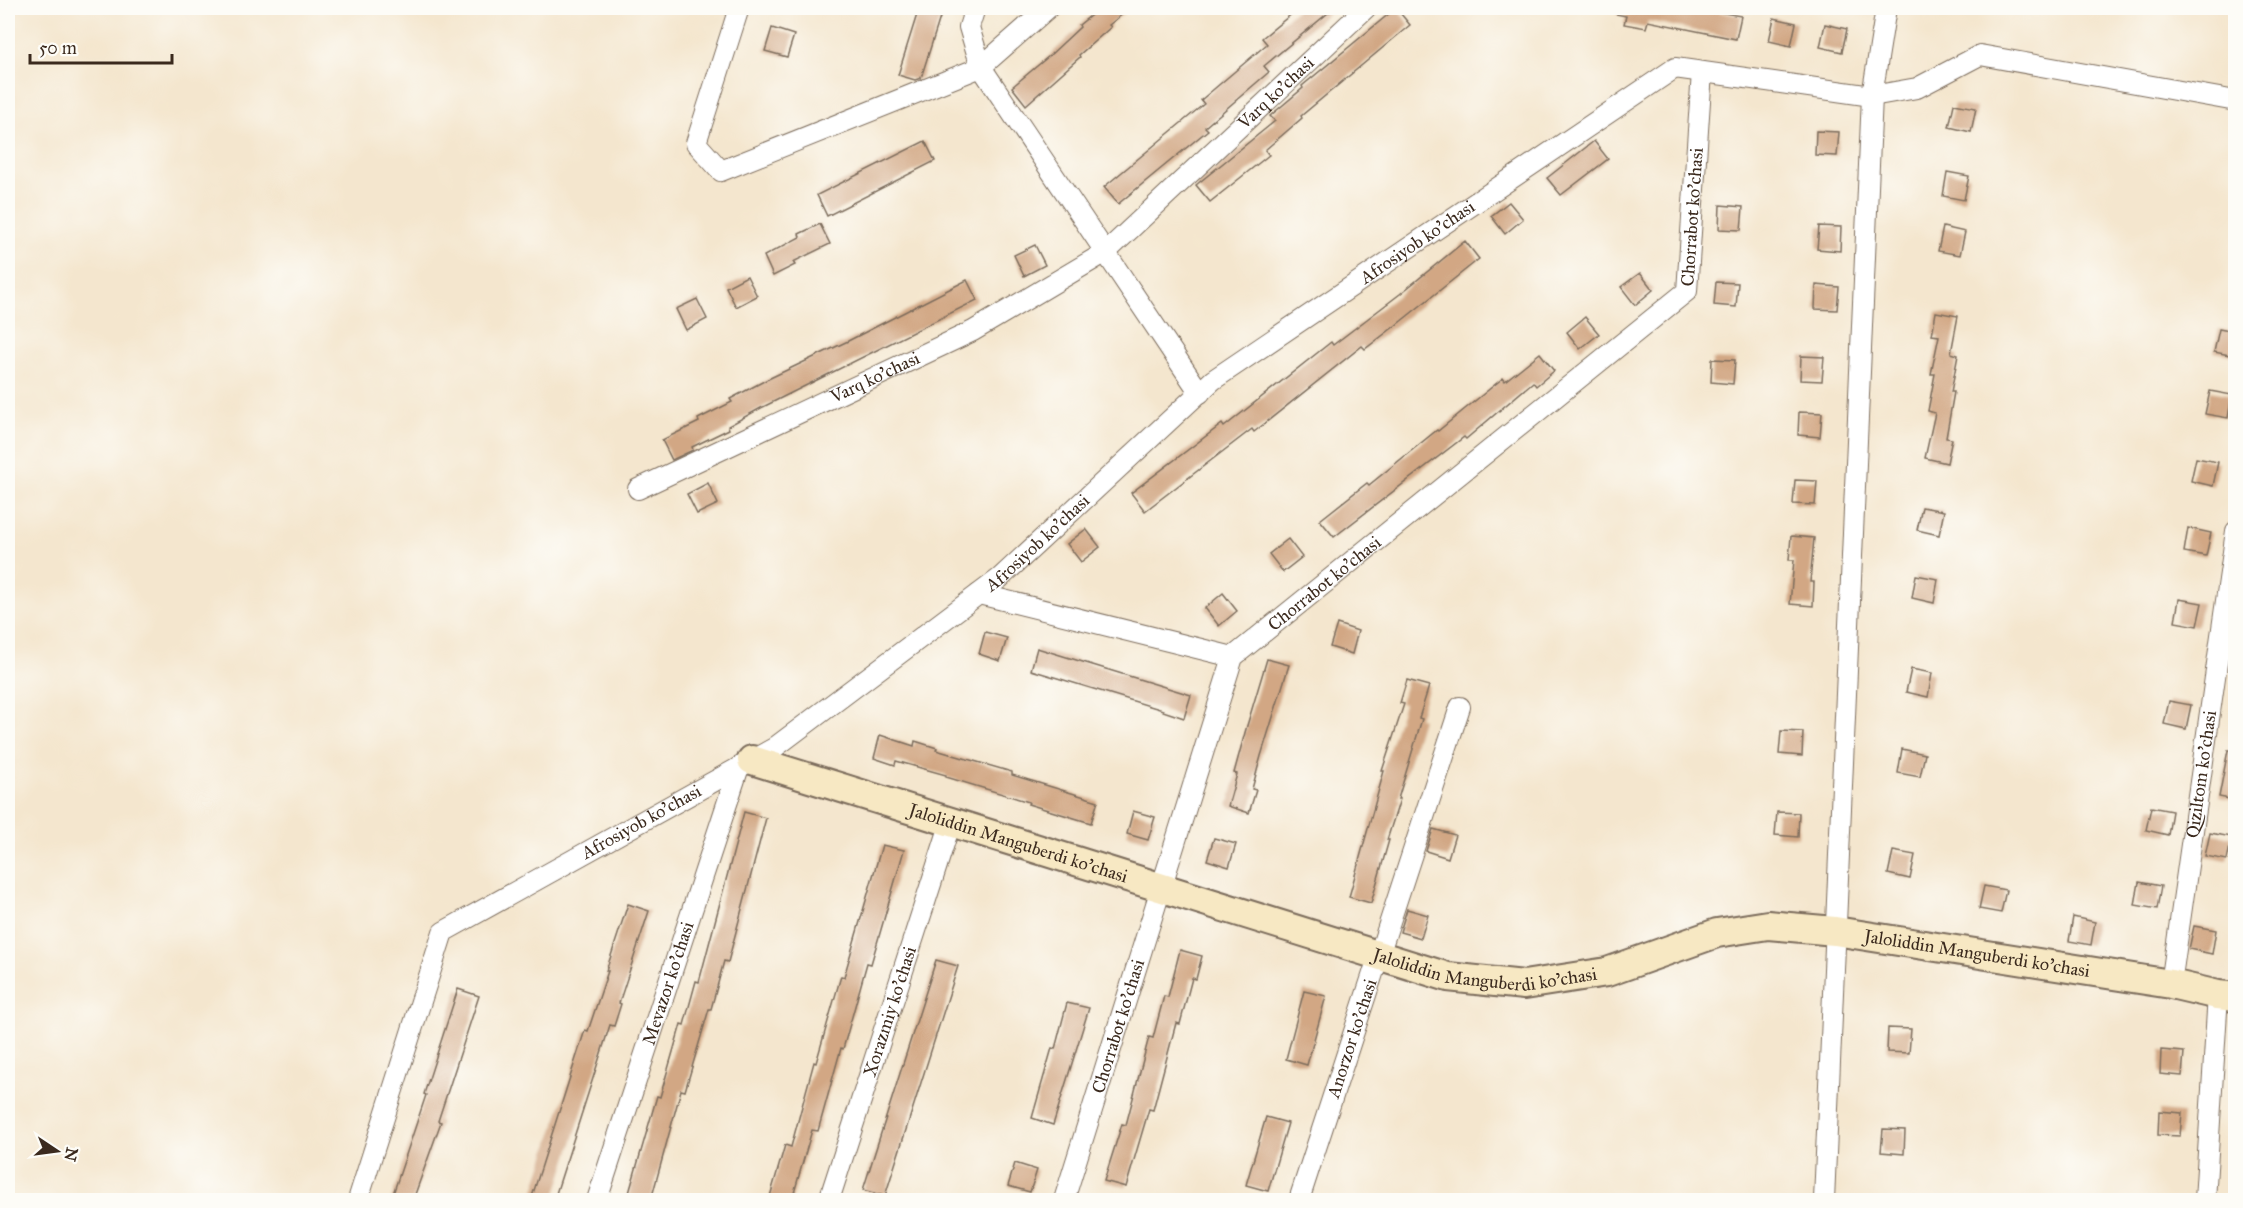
<svg xmlns="http://www.w3.org/2000/svg" width="2243" height="1208" font-family="'IM FELL Great Primer',serif">
  <rect width="100%" height="100%" fill="#fdfcf7"/>
  <filter id="ink" filterUnits="userSpaceOnUse"><feTurbulence type="fractalNoise" baseFrequency=".0167" numOctaves="2"/><feDisplacementMap in="SourceGraphic" scale="12" xChannelSelector="R" yChannelSelector="G"/><feConvolveMatrix kernelMatrix="1 2 1 2 8 2 1 2 1" color-interpolation-filters="sRGB"/></filter>
  <filter id="wash" filterUnits="userSpaceOnUse"><feTurbulence type="fractalNoise" baseFrequency=".008" numOctaves="4" result="noise"/><feDisplacementMap in="SourceGraphic" scale="24" xChannelSelector="R" yChannelSelector="G"/><feGaussianBlur stdDeviation="1.35" result="paint"/><feColorMatrix in="noise" values="0 0 0 0 0 0 0 0 0 0 0 0 0 0 0 0 0 1.4 0 .05"/><feComposite in="paint" operator="in"/></filter>
  <g filter="url(#wash)">
    <rect width="100%" height="100%" fill="#f4e6ce"/>
    <g id="blocks">
      <!-- building -->
      <g fill="#d2a784">
        <path d="M919 8H943L921 78 915 80 898 75Z"/>
        <path d="M1100 8H1130L1109 25 1111 27 1079 55 1080 57 1026 105 1012 87 1049 56 1080 27 1079 25Z"/>
        <path d="M1299 8H1334L1264 66 1269 72 1205 127 1208 130 1118 204 1104 187 1204 104 1201 100 1267 44 1262 38Z"/>
        <path d="M1396 8 1410 25 1301 116 1302 118 1265 150 1269 155 1210 202 1196 185 1275 121 1270 116 1303 88 1302 86Z"/>
        <path d="M1617 8H1697L1741 16 1736 39 1648 21 1646 28 1624 24 1626 16 1616 14Z"/>
        <path d="M1774 18 1796 23 1791 46 1769 41Z"/>
        <path d="M1825 24 1847 29 1842 52 1820 47Z"/>
        <path d="M772 28 794 35 787 57 765 51Z"/>
        <path d="M1954 104 1976 108 1971 132 1949 127Z"/>
        <path d="M1816 131 1839 132 1837 156 1815 155Z"/>
        <path d="M925 141 935 161 827 216 817 195Z"/>
        <path d="M1594 141 1608 159 1561 195 1547 178Z"/>
        <path d="M1947 172 1969 176 1964 200 1943 196Z"/>
        <path d="M1509 202 1523 219 1505 234 1491 216Z"/>
        <path d="M1720 205 1743 207 1741 230 1719 229Z"/>
        <path d="M820 224 830 244 793 262 795 265 773 276 764 256 800 237 799 234Z"/>
        <path d="M1819 226 1841 227 1840 251 1817 249Z"/>
        <path d="M1943 227 1965 232 1960 255 1938 251Z"/>
        <path d="M1465 241 1479 259 1395 326 1365 349 1362 346 1254 432 1252 429 1145 511 1131 493 1222 424 1224 427 1331 342 1333 345 1400 294Z"/>
        <path d="M1035 245 1045 265 1024 276 1014 255Z"/>
        <path d="M1640 273 1653 290 1635 305 1621 287Z"/>
        <path d="M747 276 757 296 736 307 726 287Z"/>
        <path d="M967 280 977 300 761 408 728 426 729 429 692 447 693 450 672 460 662 440 699 422 698 419 732 402 730 399 766 380 848 341Z"/>
        <path d="M1716 282 1738 283 1736 307 1714 305Z"/>
        <path d="M1816 285 1839 287 1837 310 1815 309Z"/>
        <path d="M697 299 707 319 686 330 676 309Z"/>
        <path d="M1936 312 1958 316 1951 353 1958 355 1951 392H1954L1946 438 1952 439 1947 463 1925 458 1935 413 1928 411 1935 374H1931L1939 336 1932 335Z"/>
        <path d="M1585 317 1599 334 1580 349 1567 332Z"/>
        <path d="M2219 329 2235 332V356L2214 352Z"/>
        <path d="M1540 353 1554 371 1536 386 1533 382 1466 439 1464 437 1334 537 1320 520 1367 483 1369 485 1437 430 1438 431 1503 378 1505 381Z"/>
        <path d="M1801 356 1824 357 1822 381 1800 380Z"/>
        <path d="M1712 359 1735 360 1733 384 1711 382Z"/>
        <path d="M2210 391 2232 395 2228 418 2205 414Z"/>
        <path d="M1799 412 1822 413 1820 437 1798 435Z"/>
        <path d="M2196 458 2218 462 2213 486 2191 481Z"/>
        <path d="M1795 480 1817 481 1815 505 1793 504Z"/>
        <path d="M708 483 718 504 697 514 687 494Z"/>
        <path d="M1922 507 1944 511 1939 535 1917 530Z"/>
        <path d="M2188 528 2211 533 2206 556 2184 552Z"/>
        <path d="M1086 529 1100 547 1081 562 1067 544Z"/>
        <path d="M1791 536 1814 538 1810 582H1814L1813 606 1790 604 1794 560H1789Z"/>
        <path d="M1288 539 1302 557 1283 572 1269 554Z"/>
        <path d="M1916 575 1938 579 1934 603 1912 598Z"/>
        <path d="M1223 593 1237 611 1219 626 1205 608Z"/>
        <path d="M2179 599 2202 603 2197 626 2175 622Z"/>
        <path d="M1337 624 1358 631 1352 654 1330 647Z"/>
        <path d="M985 632 1007 638 1000 661 979 654Z"/>
        <path d="M1037 648 1191 695 1184 718 1163 711V710L1031 670Z"/>
        <path d="M1267 659 1289 665 1261 756 1252 789 1256 790 1249 813 1228 806 1237 774 1234 773 1246 729Z"/>
        <path d="M1911 669 1932 673 1928 697 1906 692Z"/>
        <path d="M1407 680 1429 686 1419 718 1422 719 1398 799H1400L1387 840H1389L1371 903 1349 897 1384 771H1382L1404 704 1400 703Z"/>
        <path d="M2169 701 2191 705 2186 729 2164 724Z"/>
        <path d="M1781 731 1803 732 1802 756 1779 754Z"/>
        <path d="M880 735 914 746 915 741 937 748 936 750 1012 772V775L1098 801 1091 823 1028 804 1029 802 946 777V775L896 761 895 765 874 758Z"/>
        <path d="M1902 749 1925 754 1920 777 1898 773Z"/>
        <path d="M2228 750H2235V800L2219 797Z"/>
        <path d="M2151 807 2172 811 2168 835 2146 830Z"/>
        <path d="M1133 811 1155 817 1148 840 1127 834Z"/>
        <path d="M744 812 766 818 728 962 724 961 711 1009H709L685 1091 681 1090 651 1200H627L657 1096 660 1097 681 1024 684 1025 696 981 699 982Z"/>
        <path d="M1777 812 1799 813 1798 837 1775 835Z"/>
        <path d="M1433 829 1455 835 1448 858 1426 851Z"/>
        <path d="M2210 833 2232 837 2227 860 2205 856Z"/>
        <path d="M1214 838 1236 844 1229 867 1207 860Z"/>
        <path d="M882 845 904 850 871 964 867 963 843 1049 841 1048 818 1131 812 1130 792 1200H769L785 1145 791 1147 814 1062 816 1063 841 976 844 977Z"/>
        <path d="M1893 851 1915 855 1910 879 1888 874Z"/>
        <path d="M2139 882 2161 886 2157 909 2135 905Z"/>
        <path d="M1984 886 2006 890 2001 913 1979 909Z"/>
        <path d="M628 904 649 911 619 1003 621 1004 614 1026 610 1025 554 1200H531L585 1030 588 1031 608 971H606Z"/>
        <path d="M1407 909 1428 915 1421 938 1400 932Z"/>
        <path d="M2073 917 2095 922 2091 945 2069 941Z"/>
        <path d="M2194 926 2216 930 2212 954 2189 949Z"/>
        <path d="M1180 950 1202 956 1196 979 1192 978 1180 1024 1176 1023 1153 1110 1149 1109 1126 1187 1104 1181 1122 1124 1126 1125 1149 1037 1153 1038 1164 996 1168 997Z"/>
        <path d="M936 960 958 966 885 1196 863 1190Z"/>
        <path d="M458 989 479 996 438 1121 441 1122 413 1200H391L426 1095 424 1094Z"/>
        <path d="M1304 991 1326 996 1307 1065 1286 1059Z"/>
        <path d="M1067 1003 1089 1008 1053 1125 1032 1118 1052 1048 1055 1049Z"/>
        <path d="M1888 1028 1911 1029 1909 1053 1887 1052Z"/>
        <path d="M2161 1050 2184 1052 2182 1076 2160 1074Z"/>
        <path d="M2159 1111 2182 1113 2180 1136 2158 1135Z"/>
        <path d="M1266 1117 1288 1123 1268 1191 1246 1185Z"/>
        <path d="M1883 1129 1905 1130 1904 1154 1881 1152Z"/>
        <path d="M1015 1163 1037 1170 1030 1192 1008 1186Z"/>
      </g>
    </g>
  </g>
  <g filter="url(#ink)">
    <use href="#blocks" fill-opacity="0" stroke="#7c6c5c" stroke-width="1.5"/>
    <g fill="none" stroke-linecap="round" stroke-linejoin="round">
      <defs>
        <g id="street">
          <path d="M739 8 696 143 721 171 981 67 1048 8"/>
          <path d="M975 8 969 27 981 67 1200 393"/>
          <path id="s1" d="M638 489 973 331 1106 252 1366 8"/>
          <path d="M979 594 1233 657"/>
          <path id="s2" d="M2171 984 2236 531"/>
          <path id="s3" d="M358 1200 443 932 774 748 1000 578 1213 380 1675 68 1872 96 1917 88 1980 55 2236 101"/>
          <path id="s4" d="M597 1200 739 767"/>
          <path id="s5" d="M829 1200 951 822"/>
          <path id="s6" d="M1064 1200 1233 657 1687 291 1702 72"/>
          <path id="s7" d="M1299 1200 1460 707"/>
          <path d="M1824 1200 1872 96 1886 8"/>
          <path d="M2205 1200 2218 995"/>
        </g>
        <g id="secondary">
          <path id="s8" d="M752 760 1448 977 1524 985 1607 972 1717 933 1768 925 1835 931 2171 984 2218 995 2236 997"/>
        </g>
      </defs>
      <!-- street casing -->
      <use href="#street" stroke="#7c6c5c" stroke-width="22"/>
      <!-- secondary casing -->
      <use href="#secondary" stroke="#7c6c5c" stroke-width="32"/>
      <!-- street -->
      <use href="#street" stroke="#fff" stroke-width="20"/>
      <!-- secondary -->
      <use href="#secondary" stroke="#f7e8c3" stroke-width="28"/>
    </g>
  </g>
  <g text-anchor="middle" dominant-baseline="central" stroke-width="5" stroke-linejoin="round" paint-order="stroke">
    <!-- street labels -->
    <g font-size="18" fill="#3b2a1e" stroke="#fdfcf7">
      <text stroke="none"><textPath href="#s1" startOffset="758">Varq ko'chasi</textPath></text>
      <text stroke="none"><textPath href="#s6" startOffset="1226">Chorrabot ko'chasi</textPath></text>
      <text stroke="none"><textPath href="#s3" startOffset="1480">Afrosiyob ko'chasi</textPath></text>
      <text stroke="none"><textPath href="#s1" startOffset="262">Varq ko'chasi</textPath></text>
      <text stroke="none"><textPath href="#s3" startOffset="994">Afrosiyob ko'chasi</textPath></text>
      <text stroke="none"><textPath href="#s6" startOffset="686">Chorrabot ko'chasi</textPath></text>
      <text stroke="none"><textPath href="#s2" startOffset="212">Qiziltom ko'chasi</textPath></text>
      <text stroke="none"><textPath href="#s3" startOffset="508">Afrosiyob ko'chasi</textPath></text>
      <text stroke="none"><textPath href="#s8" startOffset="279">Jaloliddin Manguberdi ko'chasi</textPath></text>
      <text stroke="none"><textPath href="#s8" startOffset="1269">Jaloliddin Manguberdi ko'chasi</textPath></text>
      <text stroke="none"><textPath href="#s8" startOffset="765">Jaloliddin Manguberdi ko'chasi</textPath></text>
      <text stroke="none"><textPath href="#s4" startOffset="228">Mevazor ko'chasi</textPath></text>
      <text stroke="none"><textPath href="#s5" startOffset="198">Xorazmiy ko'chasi</textPath></text>
      <text stroke="none"><textPath href="#s6" startOffset="182">Chorrabot ko'chasi</textPath></text>
      <text stroke="none"><textPath href="#s7" startOffset="170">Anorzor ko'chasi</textPath></text>
    </g>
  </g>
  <!-- margin -->
  <rect width="2243" height="1208" fill="none" stroke="#fdfcf7" stroke-width="30"/>
  <!-- north arrow -->
  <g transform="translate(57 1151) rotate(103)" stroke="#fdfcf7" stroke-width="4.5" paint-order="stroke">
  <path d="M0-4.5L10 22L0 15L-10 22Z" fill="#3b2a1e"/>
  <text y="-9" font-size="16" font-weight="bold" text-anchor="middle" fill="#3b2a1e">N</text>
  </g>
  <!-- scale -->
  <path d="M30 54v9h142v-9" fill="none" stroke="#3b2a1e" stroke-width="3"/>
  <text x="39" y="54" font-size="18" fill="#3b2a1e" stroke="#fdfcf7" stroke-width="4.5" paint-order="stroke">50 m</text>
</svg>
